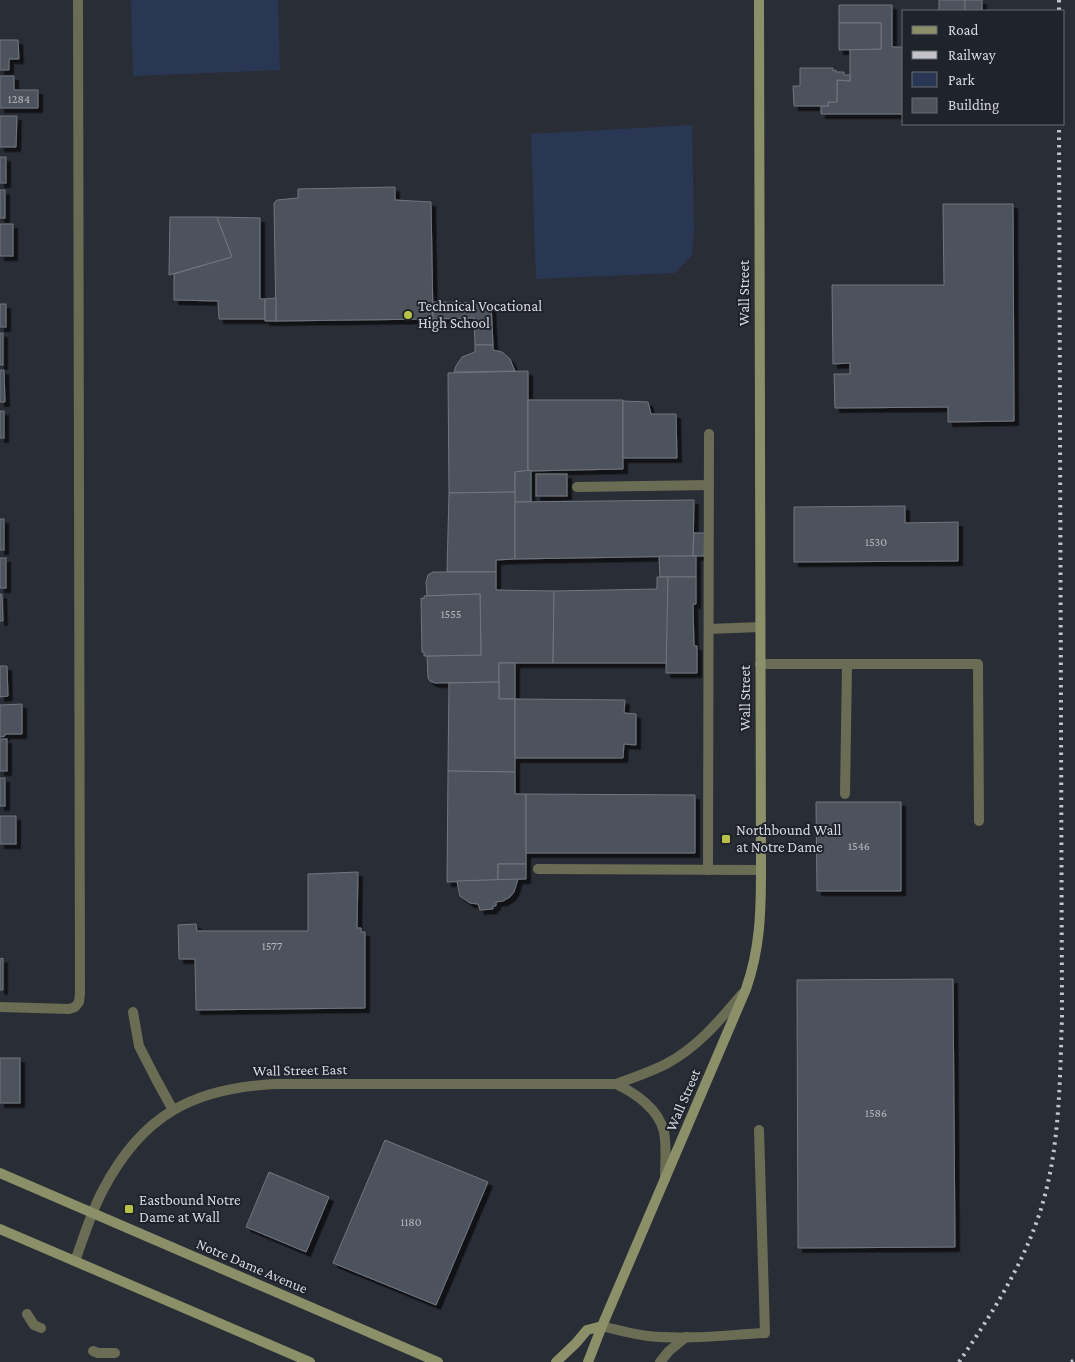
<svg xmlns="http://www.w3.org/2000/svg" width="1075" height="1362" font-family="'Crimson Pro',serif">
  <defs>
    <filter id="shadow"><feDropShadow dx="4.5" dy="4.5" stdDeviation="0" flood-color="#0009"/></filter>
  </defs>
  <rect width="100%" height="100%" fill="#292d35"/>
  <!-- green -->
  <g fill="#2a3754">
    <path d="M131 0H278L280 70 133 76Z"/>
    <path d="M692 125 694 231 692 255 675 273 536 279 531 134Z"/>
  </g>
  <!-- building -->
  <g fill="#4d525b" stroke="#71767f" filter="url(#shadow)">
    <rect x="939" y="0" width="26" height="11"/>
    <rect x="965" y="0" width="17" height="11"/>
    <path d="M839 5H892V47H904V114H821V106H828V102H837V80L850 81V49H881V23H839Z"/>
    <path d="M839 23H881V49L839 50Z"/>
    <path d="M0 40H18L19 59H9V70H0Z"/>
    <path d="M800 68H833V71L836 70V72H844V75H850V81L837 80V102H828V106H794L793 86H800Z"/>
    <path d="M0 76H14V90H38V108H0Z"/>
    <path d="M0 116H17L16 147H0Z"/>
    <rect x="0" y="157" width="6" height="26"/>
    <path d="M395 187V200L431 202 433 319 276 321 274 203 277 200 298 198V189Z"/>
    <rect x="0" y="190" width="5" height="28"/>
    <path d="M943 204H1013L1014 421 948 422V407L835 408 834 374H850V363L833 364 832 285H944Z"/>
    <path d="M170 217H217L232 257 169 275Z"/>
    <path d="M217 217 260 218V299H265V319H219L218 301 174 300V274L232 257Z"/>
    <rect x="0" y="224" width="13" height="32"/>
    <path d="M276 298V321H265V299Z"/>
    <path d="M433 302 491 303 493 345H475L474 318 433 319Z"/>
    <rect x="0" y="304" width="6" height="23"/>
    <rect x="0" y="333" width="3" height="32"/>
    <path d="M475 345H493V350L502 352 510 359 515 371 454 372 456 366 462 357 475 352Z"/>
    <path d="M0 370H4L5 402H0Z"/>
    <path d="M528 371V471L515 472V492L449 493 448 373Z"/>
    <path d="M528 400H623V469L528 471Z"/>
    <path d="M623 401 648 402 651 414H676L677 458H623Z"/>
    <rect x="0" y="411" width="4" height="27"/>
    <path d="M531 470V502H515V472Z"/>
    <rect x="536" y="474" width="31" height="22"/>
    <path d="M515 492V559L496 560V572H447L449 493Z"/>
    <path d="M694 500 693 556 515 559V502Z"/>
    <path d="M905 506V523L958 522V561L794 562V507Z"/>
    <rect x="0" y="519" width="4" height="31"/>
    <path d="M694 533H705L704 556H693Z"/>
    <path d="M659 556H696V577H660Z"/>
    <rect x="0" y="558" width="6" height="30"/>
    <path d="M433 572H496V590L554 591 553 663H499V682L435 683 430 681 428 678 427 656 481 655 480 594 427 596 426 582 428 575Z"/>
    <path d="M657 577H668L667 663H553L554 591 657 589Z"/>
    <path d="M668 577H696V604H693L694 646H697V673H666Z"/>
    <path d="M0 594H2L3 621H0Z"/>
    <path d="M480 594 481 655 424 656V652H422L421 598 424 599V596Z"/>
    <rect x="499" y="663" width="16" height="36"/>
    <path d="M0 666H7L8 696 0 697Z"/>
    <path d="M499 682V699H515V772L448 771 449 683Z"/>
    <path d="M515 699 625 700 624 713 636 714V745L624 744 623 758H515Z"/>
    <path d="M22 704V734H5V736L0 737V705Z"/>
    <rect x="0" y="739" width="7" height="32"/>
    <path d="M448 771 515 772V794H526V864H498V880L447 882Z"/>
    <rect x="0" y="778" width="5" height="28"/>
    <path d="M526 794 695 795V853H526Z"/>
    <path d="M816 802H901V891H817Z"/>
    <rect x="0" y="816" width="16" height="28"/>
    <path d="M498 864H526V879L498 880Z"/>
    <path d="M358 872 357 928H361V932H365V1008L196 1010 195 959H179L178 925 196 924 197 931H308V874Z"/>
    <path d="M518 879 514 892 510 897 503 901 496 902V906H493V909L480 910 478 904 470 903 460 896 458 887 457 881Z"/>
    <path d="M3 958V990H0V959Z"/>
    <path d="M953 979 955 1247 798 1248 797 980Z"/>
    <rect x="0" y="1058" width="20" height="45"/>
    <path d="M385 1140 488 1182 436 1305 333 1263Z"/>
    <path d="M269 1172 329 1197 306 1252 246 1227Z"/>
  </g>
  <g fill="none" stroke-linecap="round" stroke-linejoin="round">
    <!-- service -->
    <g stroke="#6a6d54" stroke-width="10">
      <path d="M577 487 709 485"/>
      <path d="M709 629 760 627"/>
      <path d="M760 664H978L979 821"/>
      <path d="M845 794 847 665"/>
      <path d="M538 869 761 870"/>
      <path d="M708 870 709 434"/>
      <path d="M0 1007 69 1009 75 1007 79 1002 80 993 78 0"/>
      <path d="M133 1012 139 1046 157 1081 173 1110"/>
      <path d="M27 1314 34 1325 41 1328"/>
      <path d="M602 1326C617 1330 632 1334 648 1336 686 1340 726 1335 765 1333L759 1130"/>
      <path d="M93 1351 98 1353H115"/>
      <path d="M660 1362 669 1351 686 1337"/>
    </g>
    <!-- minor -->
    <path stroke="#6a6d54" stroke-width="10" d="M75 1261C84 1237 91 1212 103 1190 142 1115 193 1088 275 1084H616"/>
    <!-- tertiary -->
    <g stroke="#6a6d54" stroke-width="10">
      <path d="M616 1084C633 1078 650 1072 666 1064 698 1047 720 1020 742 994"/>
      <path d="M616 1084C635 1093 659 1109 664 1132 667 1147 665 1164 665 1179"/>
    </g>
    <!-- secondary -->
    <g stroke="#8c9069" stroke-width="10">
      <path d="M0 1173 438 1362"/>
      <path d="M0 1229 310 1362"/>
      <path d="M556 1362 576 1343 587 1330 602 1326"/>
      <path d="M588 1362 602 1326 746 989C760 949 761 913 761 870L759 0"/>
    </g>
    <!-- rail -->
    <g stroke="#c2c4ca" stroke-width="4" stroke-dasharray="2.5 5" stroke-linecap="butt">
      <path d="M1059 0V11"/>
      <path d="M959 1362C996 1308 1032 1251 1047 1187 1060 1132 1060 1073 1062 1017L1059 124"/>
      <path d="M1071 1362 1075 1360"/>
    </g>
  </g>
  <!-- markers -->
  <g fill="#b8c147" stroke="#1f232b" stroke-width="2">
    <circle cx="408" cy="315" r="5"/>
    <rect x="721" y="834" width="10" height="10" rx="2.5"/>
    <rect x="124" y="1204" width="10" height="10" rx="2.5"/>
  </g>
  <g text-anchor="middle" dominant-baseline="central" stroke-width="4" stroke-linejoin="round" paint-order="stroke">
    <!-- number labels -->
    <g font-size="12" fill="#b4b7be">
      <text x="19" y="99">1284</text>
      <text x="876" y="542">1530</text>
      <text x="451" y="614">1555</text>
      <text x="859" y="846">1546</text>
      <text x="272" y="946">1577</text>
      <text x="876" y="1113">1586</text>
      <text x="411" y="1222">1180</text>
    </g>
    <!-- street labels -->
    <g font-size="15" fill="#d7d9df" stroke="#1f232b">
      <text transform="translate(744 293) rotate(-90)">Wall Street</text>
      <text transform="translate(745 698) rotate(-90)">Wall Street</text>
      <text transform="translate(300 1070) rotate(-1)">Wall Street East</text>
      <text transform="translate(683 1100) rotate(-67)">Wall Street</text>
      <text transform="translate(252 1266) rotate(23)">Notre Dame Avenue</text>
    </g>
    <!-- poi labels -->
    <g font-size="15" fill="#d7d9df" stroke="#1f232b" text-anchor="start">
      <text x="418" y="306">Technical Vocational<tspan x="418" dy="17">High School</tspan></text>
      <text x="736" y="830">Northbound Wall<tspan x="736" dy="17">at Notre Dame</tspan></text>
      <text x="139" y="1200">Eastbound Notre<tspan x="139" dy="17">Dame at Wall</tspan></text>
    </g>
  </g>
  <!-- legend -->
  <rect x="902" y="10" width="162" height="115" fill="#1f232b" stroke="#696c73"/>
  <rect x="912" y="26" width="25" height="8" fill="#8c9069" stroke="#696c73"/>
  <text x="948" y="35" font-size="15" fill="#d7d9df">Road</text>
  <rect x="912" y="51" width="25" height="8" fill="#c2c4ca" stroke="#696c73"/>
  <text x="948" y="60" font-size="15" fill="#d7d9df">Railway</text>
  <rect x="912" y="72" width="25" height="15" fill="#2a3754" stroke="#696c73"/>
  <text x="948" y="85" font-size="15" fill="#d7d9df">Park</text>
  <rect x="912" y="98" width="25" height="15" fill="#4d525b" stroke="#696c73"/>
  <text x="948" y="110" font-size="15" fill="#d7d9df">Building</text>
</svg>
